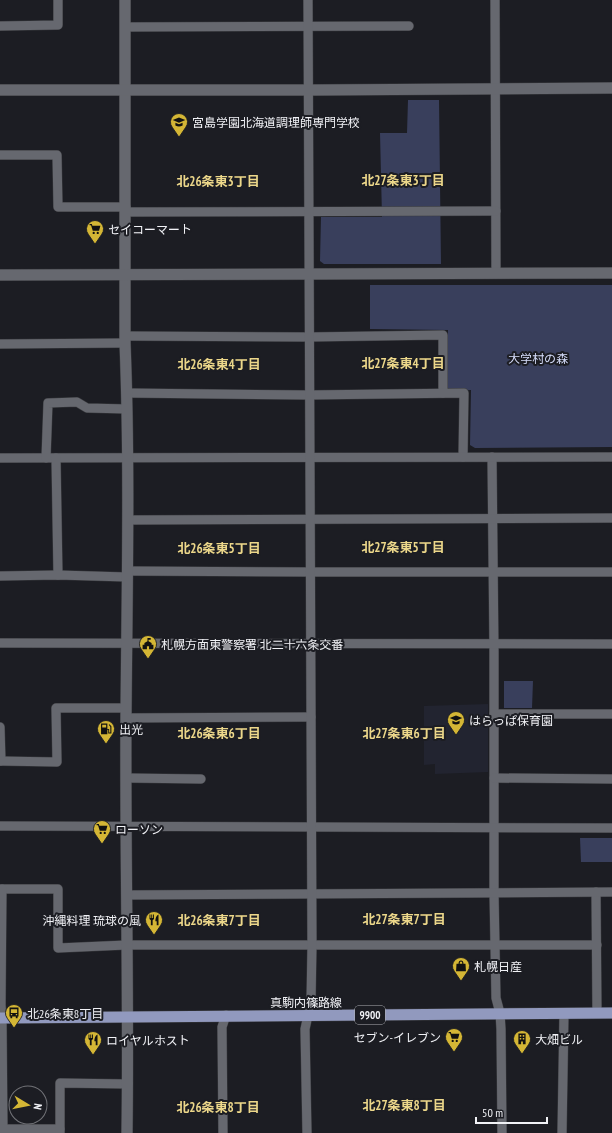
<svg xmlns="http://www.w3.org/2000/svg" width="612" height="1133" font-family="'PT Sans Narrow','Noto Sans JP',sans-serif">
  <rect width="100%" height="100%" fill="#1c1d23"/>
  <!-- built -->
  <path fill="#222430" d="M488 704V772L435 774V764L424 765V706Z"/>
  <!-- green -->
  <g fill="#393f5c">
    <path d="M408 100H439L441 264H324L320 261 321 217H382L380 133H407Z"/>
    <path d="M370 285H612V447L475 448 470 445 471 390 451 391 447 387 448 330 370 329Z"/>
    <path d="M504 681H533L532 708H504Z"/>
    <path d="M580 838H612V862H581Z"/>
  </g>
  <g fill="none" stroke-linecap="round" stroke-linejoin="round">
    <defs>
      <g id="minor">
        <path d="M495 0 496 273"/>
        <path d="M0 26 58 25V0"/>
        <path d="M125 27 409 26"/>
        <path d="M0 155H57L58 207H126"/>
        <path d="M126 212 496 211"/>
        <path d="M125 336 309 337 443 335V393"/>
        <path d="M0 344 125 343"/>
        <path d="M127 393 309 395 464 393 463 457"/>
        <path d="M492 457 494 651V893L496 998 500 1013 501 1029 502 1133"/>
        <path d="M0 458 612 457"/>
        <path d="M46 458 48 403 77 402 87 408 127 409"/>
        <path d="M56 458 58 575"/>
        <path d="M128 520 612 518"/>
        <path d="M127 571 310 572H612"/>
        <path d="M0 576 58 575 127 577"/>
        <path d="M0 643 612 644"/>
        <path d="M494 714H612"/>
        <path d="M126 718 311 717"/>
        <path d="M0 727 1 761"/>
        <path d="M0 761 57 762 56 708H126"/>
        <path d="M127 778 201 779"/>
        <path d="M494 778 612 779"/>
        <path d="M0 826 612 828"/>
        <path d="M0 889H58V948L126 945H597"/>
        <path d="M2 889 1 1005 2 1018 3 1129"/>
        <path d="M596 892 597 1013"/>
        <path d="M127 895 612 892"/>
        <path d="M0 1129H60"/>
        <path d="M60 1133V1083L128 1084"/>
        <path d="M223 1133 222 1027 226 1015"/>
        <path d="M307 1133 305 1029 311 1002 312 945 308 0"/>
        <path d="M562 1133 564 1013"/>
      </g>
      <g id="tertiary">
        <path d="M125 0V343C130 468 127 592 126 716 125 855 129 994 127 1133"/>
        <path d="M0 90H316L612 88"/>
        <path d="M0 275 612 273"/>
      </g>
      <path id="primary" d="M0 1018 612 1013"/>
    </defs>
    <!-- minor casing -->
    <use href="#minor" stroke="#3a3b3f" stroke-width="10"/>
    <!-- tertiary casing -->
    <use href="#tertiary" stroke="#3a3b3f" stroke-width="12"/>
    <!-- primary casing -->
    <use href="#primary" stroke="#3a3b3f" stroke-width="12"/>
    <!-- minor -->
    <use href="#minor" stroke="#66686f" stroke-width="9"/>
    <!-- tertiary -->
    <use href="#tertiary" stroke="#66686f" stroke-width="11"/>
    <!-- primary -->
    <use href="#primary" stroke="#9199be" stroke-width="11"/>
  </g>
  <!-- icons -->
  <defs>
    <symbol id="university-pin" viewBox="-11 -11 22 30"><path d="M0 17L-7.5 6A9.5 9.5 0 1 1 7.5 6Z" fill="#d4b635" stroke="#1c1d23"/><path d="M0-5L7-2L0 1L-7-2ZM-4 1L0 2.5L4 1V4Q0 6-4 4Z" fill="#111"/></symbol>
    <symbol id="supermarket-pin" viewBox="-11 -11 22 30"><path d="M0 17L-7.5 6A9.5 9.5 0 1 1 7.5 6Z" fill="#d4b635" stroke="#1c1d23"/><path d="M-6-5.5h2.5l.6 2H6L4.5 2H-2.5L-4.4-4H-6ZM-1.5 3.2a1.3 1.3 0 1 0 .1 0ZM3 3.2a1.3 1.3 0 1 0 .1 0Z" fill="#111"/></symbol>
    <symbol id="civic-pin" viewBox="-11 -11 22 30"><path d="M0 17L-7.5 6A9.5 9.5 0 1 1 7.5 6Z" fill="#d4b635" stroke="#1c1d23"/><path d="M-.6-6.5H3V-4.5H.6V-3L4-1V1h2V6H-6V1h2V-1L-.6-3ZM-1.2 2.5V6h2.4V2.5Z" fill="#111"/></symbol>
    <symbol id="school-pin" viewBox="-11 -11 22 30"><path d="M0 17L-7.5 6A9.5 9.5 0 1 1 7.5 6Z" fill="#d4b635" stroke="#1c1d23"/><path d="M0-5L7-2L0 1L-7-2ZM-4 1L0 2.5L4 1V4Q0 6-4 4Z" fill="#111"/></symbol>
    <symbol id="fuel-pin" viewBox="-11 -11 22 30"><path d="M0 17L-7.5 6A9.5 9.5 0 1 1 7.5 6Z" fill="#d4b635" stroke="#1c1d23"/><path d="M-5.5-6h7V0h2V4h1.3V-2.5L3-4.5l.8-.8L6-3V5H2.5V1h-1V6h-7ZM-4.2-4.7v3.2H.2V-4.7Z" fill="#111"/></symbol>
    <symbol id="restaurant-pin" viewBox="-11 -11 22 30"><path d="M0 17L-7.5 6A9.5 9.5 0 1 1 7.5 6Z" fill="#d4b635" stroke="#1c1d23"/><path d="M-5-6h1v4h1v-4h1v4h1v-4h1v5L-1.5 .5V6h-2V.5L-5-1ZM5-6V6H3V1.5H1.5Q1.5-4 5-6Z" fill="#111"/></symbol>
    <symbol id="shop-pin" viewBox="-11 -11 22 30"><path d="M0 17L-7.5 6A9.5 9.5 0 1 1 7.5 6Z" fill="#d4b635" stroke="#1c1d23"/><path d="M-5-2.5h2.3a2.7 3.5 0 0 1 5.4 0H5L5.5 6h-11ZM-1.5-2.5h3a1.5 2.3 0 0 0-3 0Z" fill="#111"/></symbol>
    <symbol id="bus-pin" viewBox="-11 -11 22 30"><path d="M0 17L-7.5 6A9.5 9.5 0 1 1 7.5 6Z" fill="#d4b635" stroke="#1c1d23"/><path d="M-5-6H5V4H4V6H2V4H-2V6H-4V4H-5ZM-3.5-4V0h7V-4ZM-3.5 1.2v1.5H-2V1.2ZM2 1.2v1.5H3.5V1.2Z" fill="#111"/></symbol>
    <symbol id="building-pin" viewBox="-11 -11 22 30"><path d="M0 17L-7.5 6A9.5 9.5 0 1 1 7.5 6Z" fill="#d4b635" stroke="#1c1d23"/><path d="M-4-6H4V6H1V3H-1V6H-4ZM-2.5-4.3h1.7v1.8h-1.7ZM.8-4.3h1.7v1.8H.8ZM-2.5-1h1.7V.8h-1.7ZM.8-1h1.7V.8H.8Z" fill="#111"/></symbol>
  </defs>
  <g fill-rule="evenodd">
    <use href="#university-pin" x="169" y="112" width="20" height="27"/>
    <use href="#supermarket-pin" x="85" y="219" width="20" height="27"/>
    <use href="#civic-pin" x="138" y="634" width="20" height="27"/>
    <use href="#school-pin" x="446" y="710" width="20" height="27"/>
    <use href="#fuel-pin" x="96" y="719" width="20" height="27"/>
    <use href="#supermarket-pin" x="92" y="819" width="20" height="27"/>
    <use href="#restaurant-pin" x="144" y="910" width="20" height="27"/>
    <use href="#shop-pin" x="451" y="956" width="20" height="27"/>
    <use href="#bus-pin" x="4" y="1003" width="20" height="27"/>
    <use href="#supermarket-pin" x="444" y="1027" width="20" height="27"/>
    <use href="#building-pin" x="512" y="1029" width="20" height="27"/>
    <use href="#restaurant-pin" x="83" y="1030" width="20" height="27"/>
  </g>
  <g text-anchor="middle" dominant-baseline="central" stroke-width="4" stroke-linejoin="round" paint-order="stroke">
    <!-- shield labels -->
    <rect fill="#1c1d23" stroke="#b1b2b7" stroke-width="1" x="355" y="1006" width="30" height="18" rx="3"/>
    <g font-size="11" font-weight="bold" fill="#f1f2f6">
      <text x="370" y="1015">9900</text>
    </g>
    <!-- poi labels -->
    <g font-size="12" fill="#f1f2f6" stroke="#1c1d23" text-anchor="start">
      <text x="192" y="122">宮島学園北海道調理師専門学校</text>
      <text x="108" y="229">セイコーマート</text>
      <text x="161" y="644">札幌方面東警察署 北二十六条交番</text>
      <text x="469" y="720">はらっぱ保育園</text>
      <text x="119" y="729">出光</text>
      <text x="115" y="829">ローソン</text>
      <text x="141" y="920" text-anchor="end">沖縄料理 琉球の風</text>
      <text x="474" y="966">札幌日産</text>
      <text x="27" y="1013">北26条東8丁目</text>
      <text x="441" y="1037" text-anchor="end">セブン-イレブン</text>
      <text x="535" y="1039">大畑ビル</text>
      <text x="106" y="1040">ロイヤルホスト</text>
    </g>
    <!-- park labels -->
    <g font-size="12" fill="#d7defc" stroke="#1c1d23">
      <text x="538" y="358">大学村の森</text>
    </g>
    <!-- street labels -->
    <g font-size="12" fill="#f1f2f6" stroke="#1c1d23">
      <text x="306" y="1002">真駒内篠路線</text>
    </g>
    <!-- neighbourhood labels -->
    <g font-size="13" font-weight="bold" fill="#ecd78a" stroke="#1c1d23">
      <text x="403" y="180">北27条東3丁目</text>
      <text x="218" y="181">北26条東3丁目</text>
      <text x="403" y="363">北27条東4丁目</text>
      <text x="219" y="364">北26条東4丁目</text>
      <text x="403" y="547">北27条東5丁目</text>
      <text x="219" y="548">北26条東5丁目</text>
      <text x="219" y="733">北26条東6丁目</text>
      <text x="404" y="733">北27条東6丁目</text>
      <text x="404" y="919">北27条東7丁目</text>
      <text x="219" y="920">北26条東7丁目</text>
      <text x="404" y="1105">北27条東8丁目</text>
      <text x="218" y="1107">北26条東8丁目</text>
    </g>
  </g>
  <!-- north arrow -->
  <g transform="translate(28 1105) rotate(100)"><circle r="19" fill="#1c1d23" stroke="#717277"/>
  <path d="M0-3L7 15L0 10L-7 15Z" fill="#d4b635"/>
  <text y="-6" font-size="11" font-weight="bold" text-anchor="middle" fill="#f1f2f6">N</text>
  </g>
  <!-- scale -->
  <path d="M476 1117v6h71v-6" fill="none" stroke="#f1f2f6" stroke-width="2"/>
  <text x="482" y="1117" font-size="12" fill="#f1f2f6" stroke="#1c1d23" stroke-width="3" paint-order="stroke">50 m</text>
</svg>
